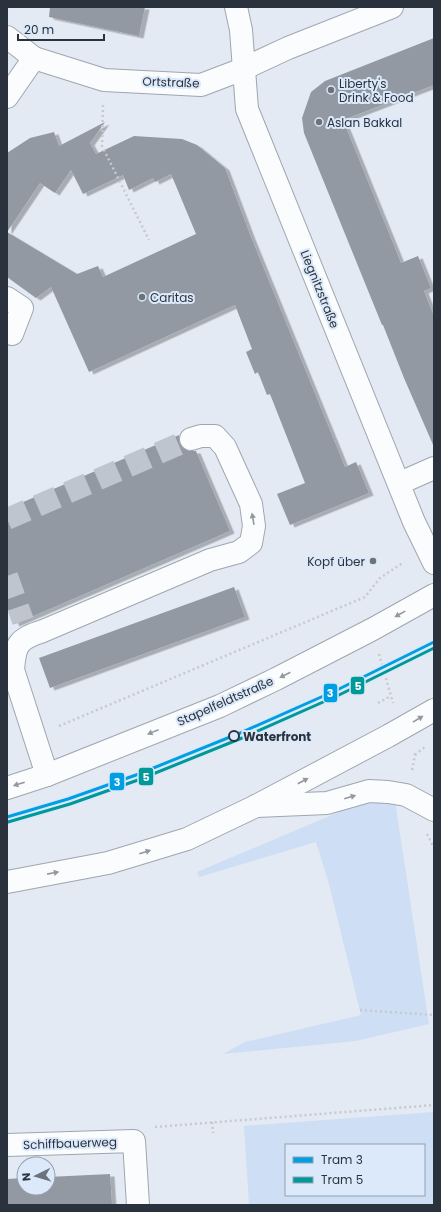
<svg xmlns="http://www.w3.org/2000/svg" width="441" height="1212" font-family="Poppins,sans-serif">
  <defs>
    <filter id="shadow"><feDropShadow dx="4.5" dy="2.5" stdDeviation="0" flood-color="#0004"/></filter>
  </defs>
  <rect width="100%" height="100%" fill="#e3eaf3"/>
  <!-- green -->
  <g fill="#cedef4" fill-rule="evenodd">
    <path d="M395 801 429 1024 356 1041 223 1054 245 1042 361 1015 329 884 316 842 199 877 197 872 346 809 364 803Z"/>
    <path d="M434 1112V1205H249L244 1126ZM286 1145H424V1195H286Z"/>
  </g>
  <!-- building -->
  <g fill="#9299a2" fill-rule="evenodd" filter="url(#shadow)">
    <path d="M50 7H145L139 36 49 17Z"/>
    <path d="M434 38V85L343 120 401 263 418 256 431 288 424 291 434 316V447L404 378 383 325H382L304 133 302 118 311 92 325 81Z"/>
    <path d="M105 122 90 143 96 154 134 136 182 139 197 145 225 168 251 237 345 467 356 462 369 493 290 525 277 494 305 483 270 394 267 395 258 372 255 374 246 352 252 349 235 305 89 372 51 287 36 298 7 277V153L30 138 54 132 59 146ZM71 170 83 194 123 175 129 190 153 178 155 182 171 174 196 234 103 277 98 266 77 274 7 232 40 183 55 193Z"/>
    <path d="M179 435V442L183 448 189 451H196L230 531 15 624 7 607V509Z"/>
    <path d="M234 587 245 617 50 688 39 658Z"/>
    <path d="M110 1174 112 1205H7V1179L24 1178V1188H48V1177Z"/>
  </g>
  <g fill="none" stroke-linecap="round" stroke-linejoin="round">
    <!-- minor-tunnel -->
    <g stroke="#bec5cf" stroke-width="22" stroke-dasharray="22 11" stroke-linecap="butt">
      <path d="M7 519 191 439"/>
      <path d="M7 576 23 621"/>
    </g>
    <defs>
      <g id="minor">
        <path d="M236 7 241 30 247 109 414 522 434 563"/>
        <path d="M7 37 34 58 104 80 201 85 243 69 288 48 392 7"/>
        <path d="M7 97 34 58"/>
        <path d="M7 298 22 308 12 334"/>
        <path d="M400 483 434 468"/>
        <path d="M47 775 13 670C15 644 18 639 43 631L210 560 239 552 251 543 254 526 251 504 225 447 215 436H201L191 439"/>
        <path d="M256 806 327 803 369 791 388 792 406 795 434 810"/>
        <path d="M7 1145 134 1141 138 1205"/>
      </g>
      <g id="major">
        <path d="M7 788 47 775 220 706 276 679 373 629 434 595"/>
        <path d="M7 882 108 863 187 839 256 806 388 736 434 710"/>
      </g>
    </defs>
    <!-- minor casing -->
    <use href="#minor" stroke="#9fa6af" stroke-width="24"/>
    <!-- major casing -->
    <use href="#major" stroke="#9fa6af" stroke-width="24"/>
    <!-- path -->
    <g stroke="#c6cacd" stroke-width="2.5" stroke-dasharray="2 3" stroke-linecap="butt">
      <path d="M103 105 102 146 149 240"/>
      <path d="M379 654 393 703"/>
      <path d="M378 703 391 696"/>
      <path d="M59 726 365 597 380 578 404 562"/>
      <path d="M415 755 426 746"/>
      <path d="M412 770 415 755 414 751"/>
      <path d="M427 834 434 848"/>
      <path d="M360 1010 434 1015"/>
      <path d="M212 1122 213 1133"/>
      <path d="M155 1127 434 1105"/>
    </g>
    <!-- minor -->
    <use href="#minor" stroke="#fbfcfd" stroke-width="22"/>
    <!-- major -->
    <use href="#major" stroke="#fbfcfd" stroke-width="22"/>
    <defs>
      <path id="tram-1" d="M7 817 68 799 136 775 240 733 337 690 434 642"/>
      <path id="tram-2" d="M8 822 70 804 138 780 242 738 339 695 434 648"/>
    </defs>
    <!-- tram-1 casing -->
    <use href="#tram-1" stroke="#dce9fa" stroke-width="6"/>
    <!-- tram-2 casing -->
    <use href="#tram-2" stroke="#dce9fa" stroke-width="6"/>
    <!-- tram-1 -->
    <use href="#tram-1" stroke="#009fe3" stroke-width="3"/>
    <!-- tram-2 -->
    <use href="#tram-2" stroke="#099" stroke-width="3"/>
  </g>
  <!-- one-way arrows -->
  <defs><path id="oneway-solid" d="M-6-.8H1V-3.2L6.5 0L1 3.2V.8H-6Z"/></defs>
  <g fill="#92989d">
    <use href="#oneway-solid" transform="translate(253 519) rotate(-100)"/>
    <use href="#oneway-solid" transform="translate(400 614) rotate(151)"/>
    <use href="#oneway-solid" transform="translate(285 675) rotate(153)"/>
    <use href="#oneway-solid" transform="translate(418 719) rotate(-31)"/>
    <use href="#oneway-solid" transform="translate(153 732) rotate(158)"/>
    <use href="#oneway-solid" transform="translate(303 781) rotate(-28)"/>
    <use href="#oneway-solid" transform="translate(19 784) rotate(162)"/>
    <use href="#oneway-solid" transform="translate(350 797) rotate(-16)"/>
    <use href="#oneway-solid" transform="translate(145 852) rotate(-17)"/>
    <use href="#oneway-solid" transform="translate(53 873) rotate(-11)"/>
  </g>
  <!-- markers -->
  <g fill="#6b737d" stroke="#dce9fa" stroke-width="1.5">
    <circle cx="331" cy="90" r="4"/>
    <circle cx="319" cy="122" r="4"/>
    <circle cx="142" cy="297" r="4"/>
    <circle cx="373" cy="561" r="4"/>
  </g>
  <circle fill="#dce9fa" stroke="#2a333d" stroke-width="2" cx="234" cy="736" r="5"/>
  <g text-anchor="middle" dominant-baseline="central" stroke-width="4" stroke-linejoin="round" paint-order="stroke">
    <!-- street labels -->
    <g font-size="12" fill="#2a333d" stroke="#dce9fa">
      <text transform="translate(171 82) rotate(2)">Ortstraße</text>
      <text transform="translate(320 289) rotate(68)">Liegnitzstraße</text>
      <text transform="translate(225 701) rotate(-24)">Stapelfeldtstraße</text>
      <text transform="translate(70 1143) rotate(-2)">Schiffbauerweg</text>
    </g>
    <!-- poi labels -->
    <g font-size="12" fill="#2a333d" stroke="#dce9fa" text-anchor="start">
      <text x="339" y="83">Liberty's<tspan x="339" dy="14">Drink &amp; Food</tspan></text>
      <text x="327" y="122">Aslan Bakkal</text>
      <text x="150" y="297">Caritas</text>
      <text x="365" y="561" text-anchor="end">Kopf über</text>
    </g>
    <!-- stop labels -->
    <g font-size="12" font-weight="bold" fill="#2a333d" stroke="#dce9fa" text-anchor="start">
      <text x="243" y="736">Waterfront</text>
    </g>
  </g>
  <g stroke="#dce9fa" stroke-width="1.5">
    <rect x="350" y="676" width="15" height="19" rx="4" fill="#099"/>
    <rect x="323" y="683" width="15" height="20" rx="4" fill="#009fe3"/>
    <rect x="138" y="767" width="16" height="19" rx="4" fill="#099"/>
    <rect x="109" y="772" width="16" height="19" rx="4" fill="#009fe3"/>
  </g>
  <g font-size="11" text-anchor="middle" font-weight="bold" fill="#fff">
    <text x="358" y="690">5</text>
    <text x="330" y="697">3</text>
    <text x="146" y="781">5</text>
    <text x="117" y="786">3</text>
  </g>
  <!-- border -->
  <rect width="441" height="1212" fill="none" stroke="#2a333d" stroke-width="16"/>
  <!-- legend -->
  <rect x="285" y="1144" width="140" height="52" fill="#dce9fa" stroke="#95a0ae"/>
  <rect x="293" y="1157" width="20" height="6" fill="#009fe3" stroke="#95a0ae"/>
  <text x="321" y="1164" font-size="12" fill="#2a333d">Tram 3</text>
  <rect x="293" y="1177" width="20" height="6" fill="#009999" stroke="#95a0ae"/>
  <text x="321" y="1184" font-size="12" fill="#2a333d">Tram 5</text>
  <!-- north arrow -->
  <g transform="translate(36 1176) rotate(265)"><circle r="19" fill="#dce9fa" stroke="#95a0ae"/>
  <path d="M0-3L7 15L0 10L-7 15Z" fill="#6b737d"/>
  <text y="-6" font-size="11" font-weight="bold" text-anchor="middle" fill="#2a333d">N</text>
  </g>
  <!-- scale -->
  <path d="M18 34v6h86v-6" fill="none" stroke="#2a333d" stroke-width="2"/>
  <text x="24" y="34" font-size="12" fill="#2a333d" stroke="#dce9fa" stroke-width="3" paint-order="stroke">20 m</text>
</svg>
